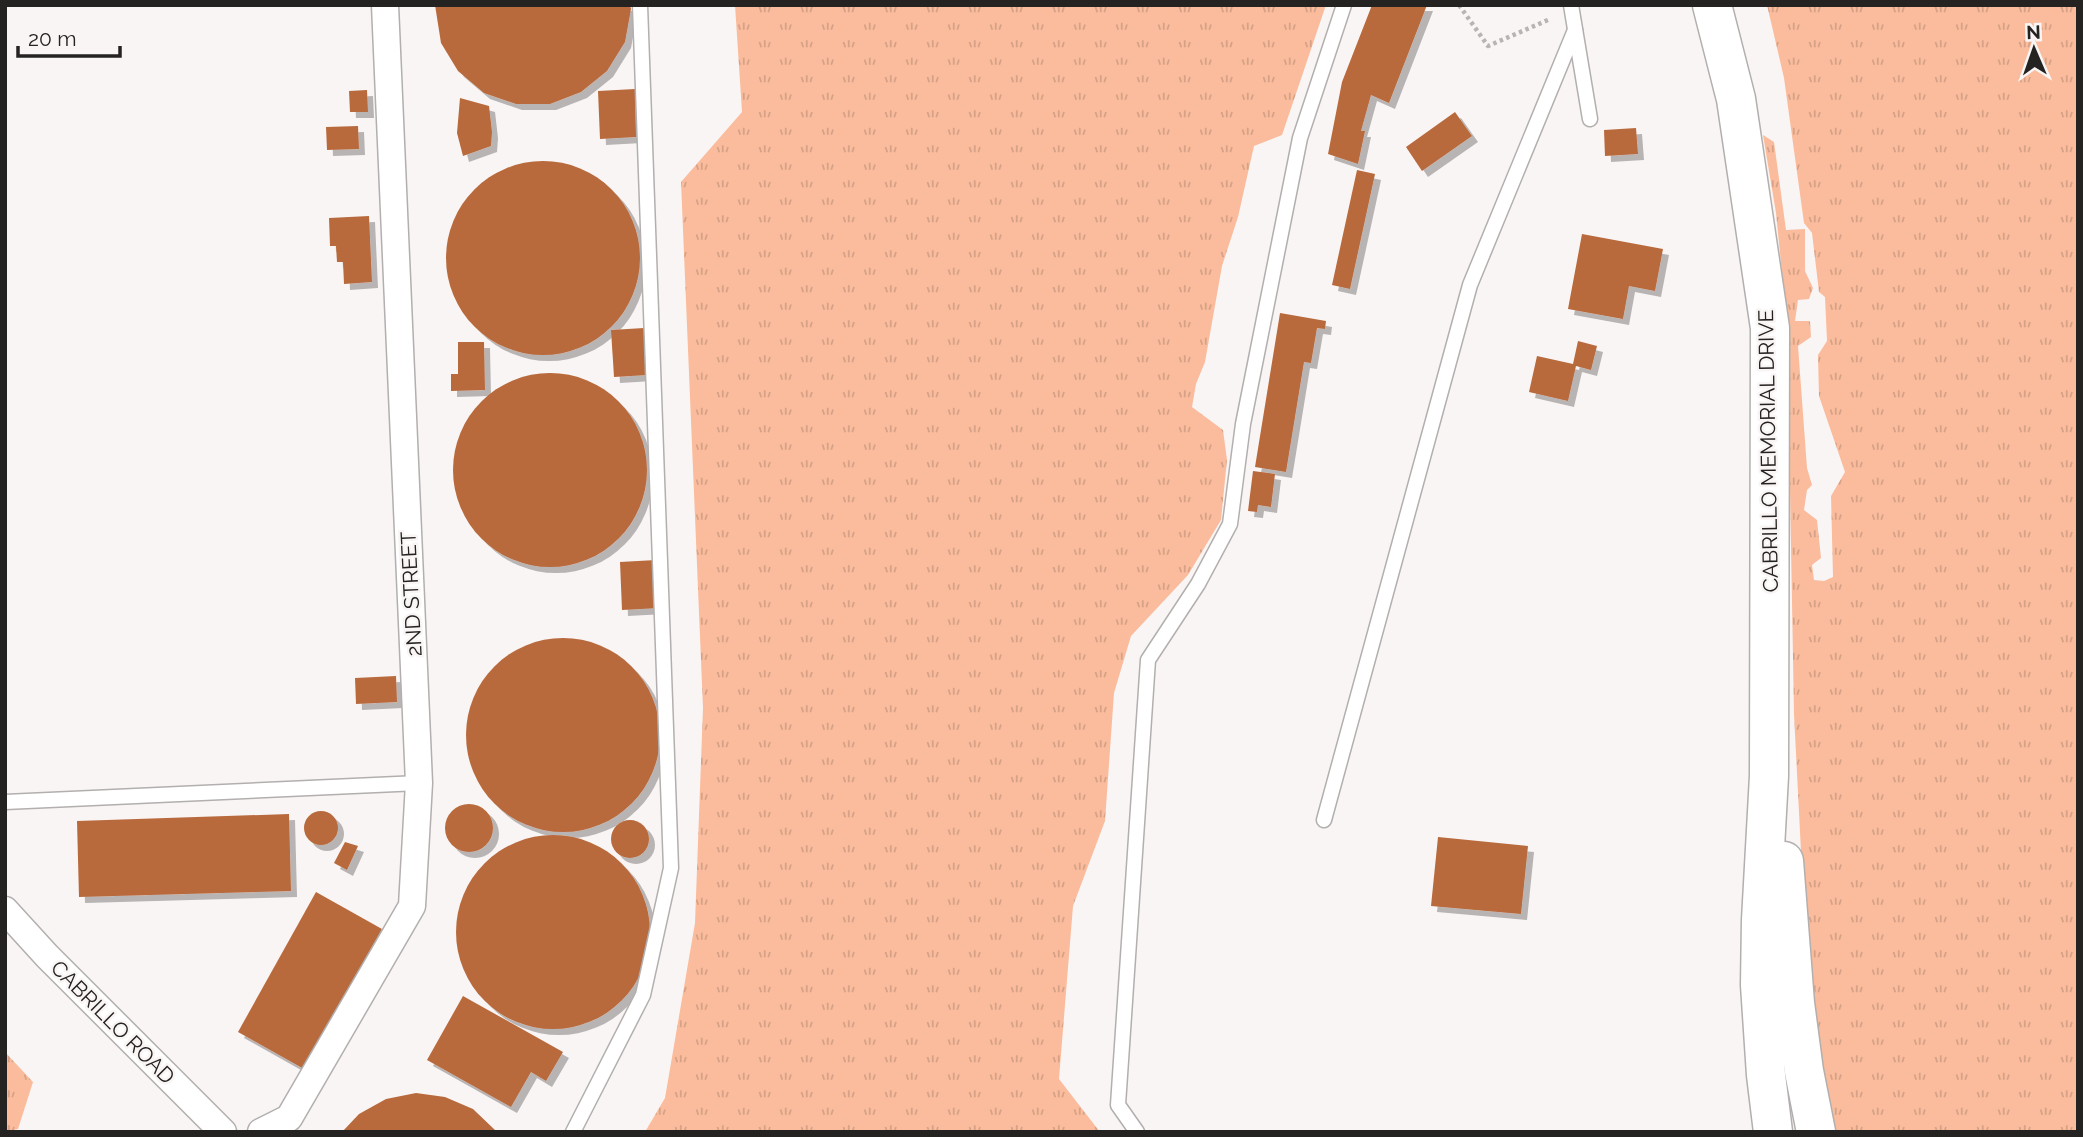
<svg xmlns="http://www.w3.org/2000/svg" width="2083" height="1137" font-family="Raleway,sans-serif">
  <defs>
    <pattern id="grass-tufts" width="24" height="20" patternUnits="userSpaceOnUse" patternTransform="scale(1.75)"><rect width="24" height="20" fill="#fabc9c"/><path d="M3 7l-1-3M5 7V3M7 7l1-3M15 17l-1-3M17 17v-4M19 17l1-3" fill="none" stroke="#d6a186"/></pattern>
    <filter id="shadow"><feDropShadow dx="6" dy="6" stdDeviation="0" flood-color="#0004"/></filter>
  </defs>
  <rect width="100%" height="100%" fill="#f9f5f4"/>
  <!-- grass -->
  <g fill="url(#grass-tufts)">
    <path d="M735 5H1326L1282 135 1254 146 1238 217 1222 266 1205 362 1196 384 1192 407 1223 430 1227 460 1221 520 1188 575 1131 636 1114 693 1105 821 1073 906 1059 1079 1100 1132H645L665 1098 695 923 703 708 681 182 742 112Z"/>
    <path d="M1767 5H2078V1132H1833L1812 1010 1803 891 1794 714 1787 323 1776 213 1763 135 1774 142 1786 230 1805 229V271L1813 288 1809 299 1798 300 1795 321H1810L1811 337 1798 346 1807 468 1812 485 1807 490 1804 510 1817 520 1821 558 1812 565 1814 580 1824 581 1833 577 1831 496 1845 472 1819 396 1818 355 1827 341 1825 297 1819 292 1812 233 1804 223 1784 78Z"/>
    <path d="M5 1052 33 1082 18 1129 5 1132Z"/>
  </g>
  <!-- building -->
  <g fill="#b86a3e" filter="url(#shadow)">
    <path d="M435 5H630L631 9 625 42 607 71 581 92 550 104H516L484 93 458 71 441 43Z"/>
    <path d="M1372 5H1427L1389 103 1371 95 1361 131H1365L1358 164 1328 154 1342 82Z"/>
    <path d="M635 89 636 137 600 139 598 91Z"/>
    <path d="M367 90 368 112H350L349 91Z"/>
    <path d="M460 98 489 106 492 132 491 146 463 156 457 133Z"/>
    <path d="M1455 112 1472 136 1422 171 1406 147Z"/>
    <path d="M358 126 359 149 327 150 326 127Z"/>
    <path d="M1636 128 1638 154 1605 156 1604 130Z"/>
    <circle cx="543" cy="258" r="97"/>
    <path d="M1357 170 1375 174 1350 289 1332 285Z"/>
    <path d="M369 216 372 282 344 284 343 262H337L336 246H330L329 218Z"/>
    <path d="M1582 234 1663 249 1655 291 1629 286 1623 319 1568 309Z"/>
    <path d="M1280 313 1326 321 1325 329 1317 328 1311 363 1304 362 1286 472 1255 467Z"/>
    <path d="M644 328 647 375 614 377 611 330Z"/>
    <path d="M1578 341 1597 346 1591 370 1576 366 1568 401 1529 392 1537 356 1573 364Z"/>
    <path d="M458 342H484L485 390 451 391V374H458Z"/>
    <circle cx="550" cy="470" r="97"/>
    <path d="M1253 471 1275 474 1271 507 1258 505 1257 512 1248 511Z"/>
    <path d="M656 560 659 608 622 610 620 562Z"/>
    <circle cx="563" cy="735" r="97"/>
    <path d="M396 676 397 702 356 704 355 678Z"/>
    <circle cx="469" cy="828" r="24"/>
    <circle cx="321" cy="828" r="17"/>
    <path d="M289 814 291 891 79 897 77 821Z"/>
    <circle cx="630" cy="839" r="19"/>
    <circle cx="553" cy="932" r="97"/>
    <path d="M1438 837 1528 846 1521 914 1431 906Z"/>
    <path d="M345 842 358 846 347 870 334 863Z"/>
    <path d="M316 892 382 929 304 1069 238 1032Z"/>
    <path d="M463 996 563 1052 546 1081 531 1072 511 1107 427 1060Z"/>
    <path d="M416 1093 445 1097 473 1109 497 1132H342L359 1114 386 1099Z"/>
  </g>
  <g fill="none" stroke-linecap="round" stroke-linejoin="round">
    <defs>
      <g id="service">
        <path d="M1571 5 1590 119"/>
        <path d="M5 802 419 783"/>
        <path d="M1324 820 1470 285 1575 30"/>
        <path d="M573 1132 643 995 671 868 640 5"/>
        <path d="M1137 1132 1118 1105 1148 660 1198 584 1230 524 1243 424 1300 138 1344 5"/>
      </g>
      <g id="minor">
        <path d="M5 910 47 956 223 1132"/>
        <path d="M261 1132 289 1118 412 906 419 783 385 5"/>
      </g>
      <g id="secondary">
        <path d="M1712 5 1736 99 1770 328 1769 776 1761 920 1760 985 1766 1075 1773 1132"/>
        <path d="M1784 861 1795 1003 1804 1071 1816 1132"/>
      </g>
    </defs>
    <!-- service casing -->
    <use href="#service" stroke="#b2afae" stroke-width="17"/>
    <!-- minor casing -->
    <use href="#minor" stroke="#b2afae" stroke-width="29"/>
    <!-- secondary casing -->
    <use href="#secondary" stroke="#b2afae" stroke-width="41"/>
    <!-- path -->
    <path stroke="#b7b4b3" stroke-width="4.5" stroke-dasharray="3.5 3.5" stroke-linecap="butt" d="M1459 5 1488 46 1548 20"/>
    <!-- service -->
    <use href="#service" stroke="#fff" stroke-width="14"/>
    <!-- minor -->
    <use href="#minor" stroke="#fff" stroke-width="26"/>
    <!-- secondary -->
    <use href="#secondary" stroke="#fff" stroke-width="38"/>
  </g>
  <g text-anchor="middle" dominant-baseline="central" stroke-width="5" stroke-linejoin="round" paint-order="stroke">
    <!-- street labels -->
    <g font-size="21" fill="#242322" stroke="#f9f5f4">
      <text transform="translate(1768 451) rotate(-91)">CABRILLO MEMORIAL DRIVE</text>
      <text transform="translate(411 594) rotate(-93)">2ND STREET</text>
      <text transform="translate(113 1022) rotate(45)">CABRILLO ROAD</text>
    </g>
  </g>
  <!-- border -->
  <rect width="2083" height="1137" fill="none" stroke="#242322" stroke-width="14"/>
  <!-- north arrow -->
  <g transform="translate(2034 49) rotate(358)" stroke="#f9f5f4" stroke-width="5" paint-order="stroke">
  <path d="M0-5L12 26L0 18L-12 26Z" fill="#242322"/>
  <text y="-10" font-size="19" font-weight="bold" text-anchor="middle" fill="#242322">N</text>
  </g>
  <!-- scale -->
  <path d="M18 46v10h102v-10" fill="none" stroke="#242322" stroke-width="3.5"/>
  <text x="28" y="46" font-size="21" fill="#242322" stroke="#f9f5f4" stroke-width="5" paint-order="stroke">20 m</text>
</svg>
